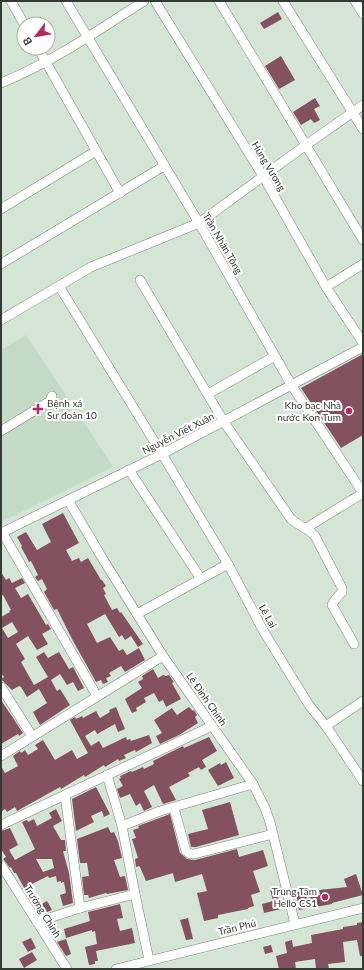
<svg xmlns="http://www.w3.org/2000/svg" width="364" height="970" font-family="Lato,sans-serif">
  <rect width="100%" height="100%" fill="#d4e5d6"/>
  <!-- built -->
  <path fill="#c3dac6" d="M26 335 113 467 1 522V350Z"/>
  <!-- building -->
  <g fill="#83515f" fill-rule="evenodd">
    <path d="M278 12 282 19 264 29 260 23Z"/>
    <path d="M281 56 295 80 279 89 265 66Z"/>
    <path d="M315 98 320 106 314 109 320 120 314 123 311 119 301 125 293 112Z"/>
    <path d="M363 354V435L341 448 301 388Z"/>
    <path d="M63 513 79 543 66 550 72 561 79 558 81 562 88 558 101 580H102L106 586 103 588 106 594 104 595 112 610 117 608 120 613 121 612 143 644 138 647 131 636 125 640 122 635 119 637 105 614 87 624 97 643 110 637 119 651 123 649 127 655 139 648 145 660 125 672 121 666 109 673 111 676 106 678 108 682 103 684 101 680 96 682 72 639 57 609 54 610 44 592 47 589 42 579 38 581 35 577 38 575 31 561 29 562 26 556 21 547 22 546 17 537 26 532 37 550 51 542 42 524Z"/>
    <path d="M1 572 6 580 9 578 12 583 22 578 25 583 15 588 21 598 28 594 46 625 48 624 51 629 42 634 48 644 37 650 28 636 16 644 25 659 21 662 34 685 48 677 36 657 44 652 48 658 59 652 69 669 73 667 84 688 78 691 73 682 67 685 60 674 51 680 57 691 60 689 70 705 40 725 33 712 47 703 39 689 27 697 21 687 19 686 12 690 1 679 4 677 1 673V617L10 612 9 611 11 610 3 595 1 596ZM12 622 18 632 8 638 2 628Z"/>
    <path d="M153 669 158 678 163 675 166 676 169 675 174 682 172 683 181 699 166 707 163 700 159 702 154 693 144 698 146 702 136 708 137 711 132 713 125 699 142 688 138 682 143 679 142 676Z"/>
    <path d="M1 700 23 733 19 736 18 734 1 744Z"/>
    <path d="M116 707 125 729 118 732 115 724 97 734 95 730 85 736 91 746 99 741 103 748 126 737 127 740 130 739 131 741 149 735 152 743 136 752 135 750 124 755 126 758 119 761 118 759 105 767 104 765 85 777 84 775 61 789 60 787 17 811 15 807 7 812 5 809 1 812V766L5 773 18 766 13 756 20 751 21 753 25 750 28 755 38 749 35 745 43 740 55 760 72 750 77 759 88 753 70 720 75 717 76 719 82 716 83 718 96 711 100 718 110 712 109 710Z"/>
    <path d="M189 707 193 711 194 710 197 715 195 717 198 723 179 735 160 744 156 736 162 733 154 720 172 708 177 715Z"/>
    <path d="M209 737 217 751 202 760 206 767 201 770 199 767 188 773 190 776 169 787 176 800 163 804 154 785 144 791 152 807 144 811 140 803 136 806 130 794 120 798 117 789 123 786 119 779 121 778 120 776 131 771 132 772 143 767 144 769 154 764 153 761 183 746 184 748Z"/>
    <path d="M226 762 234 778 218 786 208 770 220 763 221 765Z"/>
    <path d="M96 787 110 814 104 817 102 811 91 816 94 822 76 831 72 799Z"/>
    <path d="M230 802 239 835 196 847H191L188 834 208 829 202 810Z"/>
    <path d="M56 809 62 821 53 826 61 840H65L66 851H63L69 873 73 903 63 906 60 895 66 893 64 882 61 883V881L57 882 56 876 49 878 48 876 30 885 33 892 28 895 16 873H14L11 867 10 868 4 860 3 859 6 857 1 849V831L10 828 18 845 9 850 15 860 35 849 22 822 27 820 28 822 34 819 37 826 52 818 49 813ZM36 859H52L54 868 43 872Z"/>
    <path d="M170 814 180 853 187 859 195 860 237 849 239 857 263 850 268 866 253 871 260 892 251 895 254 906 248 908V909L218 915V918L204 921 197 893 207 891 202 874 175 882 173 873 146 881 140 867 139 866 136 867 135 859 138 858 132 839 136 838 133 830 139 828 138 826Z"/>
    <path d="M108 827 111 833 114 832 118 841 122 858 114 860 120 877 125 876 128 890 107 894 106 893 89 898 88 895H84L82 877 89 876 87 863H80L77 839Z"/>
    <path d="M356 874 363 895 332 903V904L299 910 296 892 306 891 307 898 320 895 319 890 347 887 344 879Z"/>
    <path d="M276 887 281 909 264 913 262 904 273 901 270 889Z"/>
    <path d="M47 901 52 910 40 915 35 908Z"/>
    <path d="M120 904 123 918 117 919 120 931 132 928 135 943 96 951 98 961H95V964L89 965 85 947 97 944 95 931 92 932V930L66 938 64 929 90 921 88 912Z"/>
    <path d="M188 918 193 939 186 940 180 920Z"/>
    <path d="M363 922V956H360L357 940 343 942 345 962 328 964 329 969H316L315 959 295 962 296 969H279L276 956 287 953 285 942 292 940 293 947 312 943 311 935 343 929V927L357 925V923Z"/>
    <path d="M31 938 36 948 28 952 22 942Z"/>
    <path d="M66 939 71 954 66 956 57 942Z"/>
    <path d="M271 945 273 952 265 954 263 947Z"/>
    <path d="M32 952 37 960 24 968 19 959Z"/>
  </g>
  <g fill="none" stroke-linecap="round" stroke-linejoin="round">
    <defs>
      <g id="minor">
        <path d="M11 1 24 24"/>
        <path d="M66 1 199 223 292 386 363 493"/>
        <path d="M155 1 263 176 326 287 363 343"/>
        <path d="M219 1 363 240"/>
        <path d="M283 1 363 129"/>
        <path d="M355 1 363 14"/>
        <path d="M38 48 120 193"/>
        <path d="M1 83C51 63 99 30 144 1"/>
        <path d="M1 209 96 151"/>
        <path d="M1 264 164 166"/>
        <path d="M140 280 224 422 291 519C299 526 308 528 315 536L342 588V592L335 600 332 605 354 644"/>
        <path d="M59 286 162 454 228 564 264 632 309 705 326 726 363 781"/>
        <path d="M326 287 363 264"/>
        <path d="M1 320 91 267 199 223 306 145 363 105"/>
        <path d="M208 394 275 356"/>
        <path d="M1 431 50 401 52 396"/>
        <path d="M129 470 201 579"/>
        <path d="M68 500 101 556 163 656 253 784 265 808 270 822 295 924"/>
        <path d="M306 528 363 493"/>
        <path d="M2 532 97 696"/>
        <path d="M1 533 162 454 363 347"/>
        <path d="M137 614 228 564"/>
        <path d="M1 687 32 736"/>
        <path d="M326 726 363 701"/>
        <path d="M1 756 163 656"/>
        <path d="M107 775 122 826 135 894 149 960"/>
        <path d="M65 795 80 908"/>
        <path d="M174 808 186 851 190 854H194L273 834"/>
        <path d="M1 825 212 726"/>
        <path d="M122 826 160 811 253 784"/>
        <path d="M1 865 67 969"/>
        <path d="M37 922 80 908 135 894"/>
        <path d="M116 969 363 908"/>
      </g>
    </defs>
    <!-- minor casing -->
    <use href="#minor" stroke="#758578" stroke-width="10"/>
    <!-- minor -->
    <use href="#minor" stroke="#fff" stroke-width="9"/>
  </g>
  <!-- markers -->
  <g fill="#b42860" stroke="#fff" stroke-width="1.5">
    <path d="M36 403h4v4h4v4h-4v4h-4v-4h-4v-4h4z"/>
    <circle cx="349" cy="411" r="4"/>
    <circle cx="325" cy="897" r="4"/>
  </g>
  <g text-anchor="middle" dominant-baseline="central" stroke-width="4" stroke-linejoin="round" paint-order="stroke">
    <!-- street labels -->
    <g font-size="10" fill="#343b35" stroke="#fff">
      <text transform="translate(269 166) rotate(59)">Hùng Vương</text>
      <text transform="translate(223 243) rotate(60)">Trần Nhân Tông</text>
      <text transform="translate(178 433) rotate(-27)">Nguyễn Viết Xuân</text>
      <text transform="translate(268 616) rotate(61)">Lê Lai</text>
      <text transform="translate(207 699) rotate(55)">Lê Đình Chính</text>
      <text transform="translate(43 911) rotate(58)">Trường Chinh</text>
      <text transform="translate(237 927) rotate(-14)">Trần Phú</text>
    </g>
    <!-- poi labels -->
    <g font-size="10" fill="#343b35" stroke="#fff" text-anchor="end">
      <text x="47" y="403" text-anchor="start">Bệnh xá<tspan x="47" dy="12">Sư đoàn 10</tspan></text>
      <text x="341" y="405">Kho bạc Nhà<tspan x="341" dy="12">nước Kon Tum</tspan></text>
      <text x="317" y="891">Trung Tâm<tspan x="317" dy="12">Hello CS1</tspan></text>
    </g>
  </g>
  <!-- border -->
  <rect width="364" height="970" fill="none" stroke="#343b35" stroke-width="4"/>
  <!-- north arrow -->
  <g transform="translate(36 36) rotate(239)"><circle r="19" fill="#ffffff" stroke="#aeb1ae"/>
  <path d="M0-3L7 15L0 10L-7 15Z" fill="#b42860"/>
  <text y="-6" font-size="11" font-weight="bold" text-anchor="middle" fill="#343b35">B</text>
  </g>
</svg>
